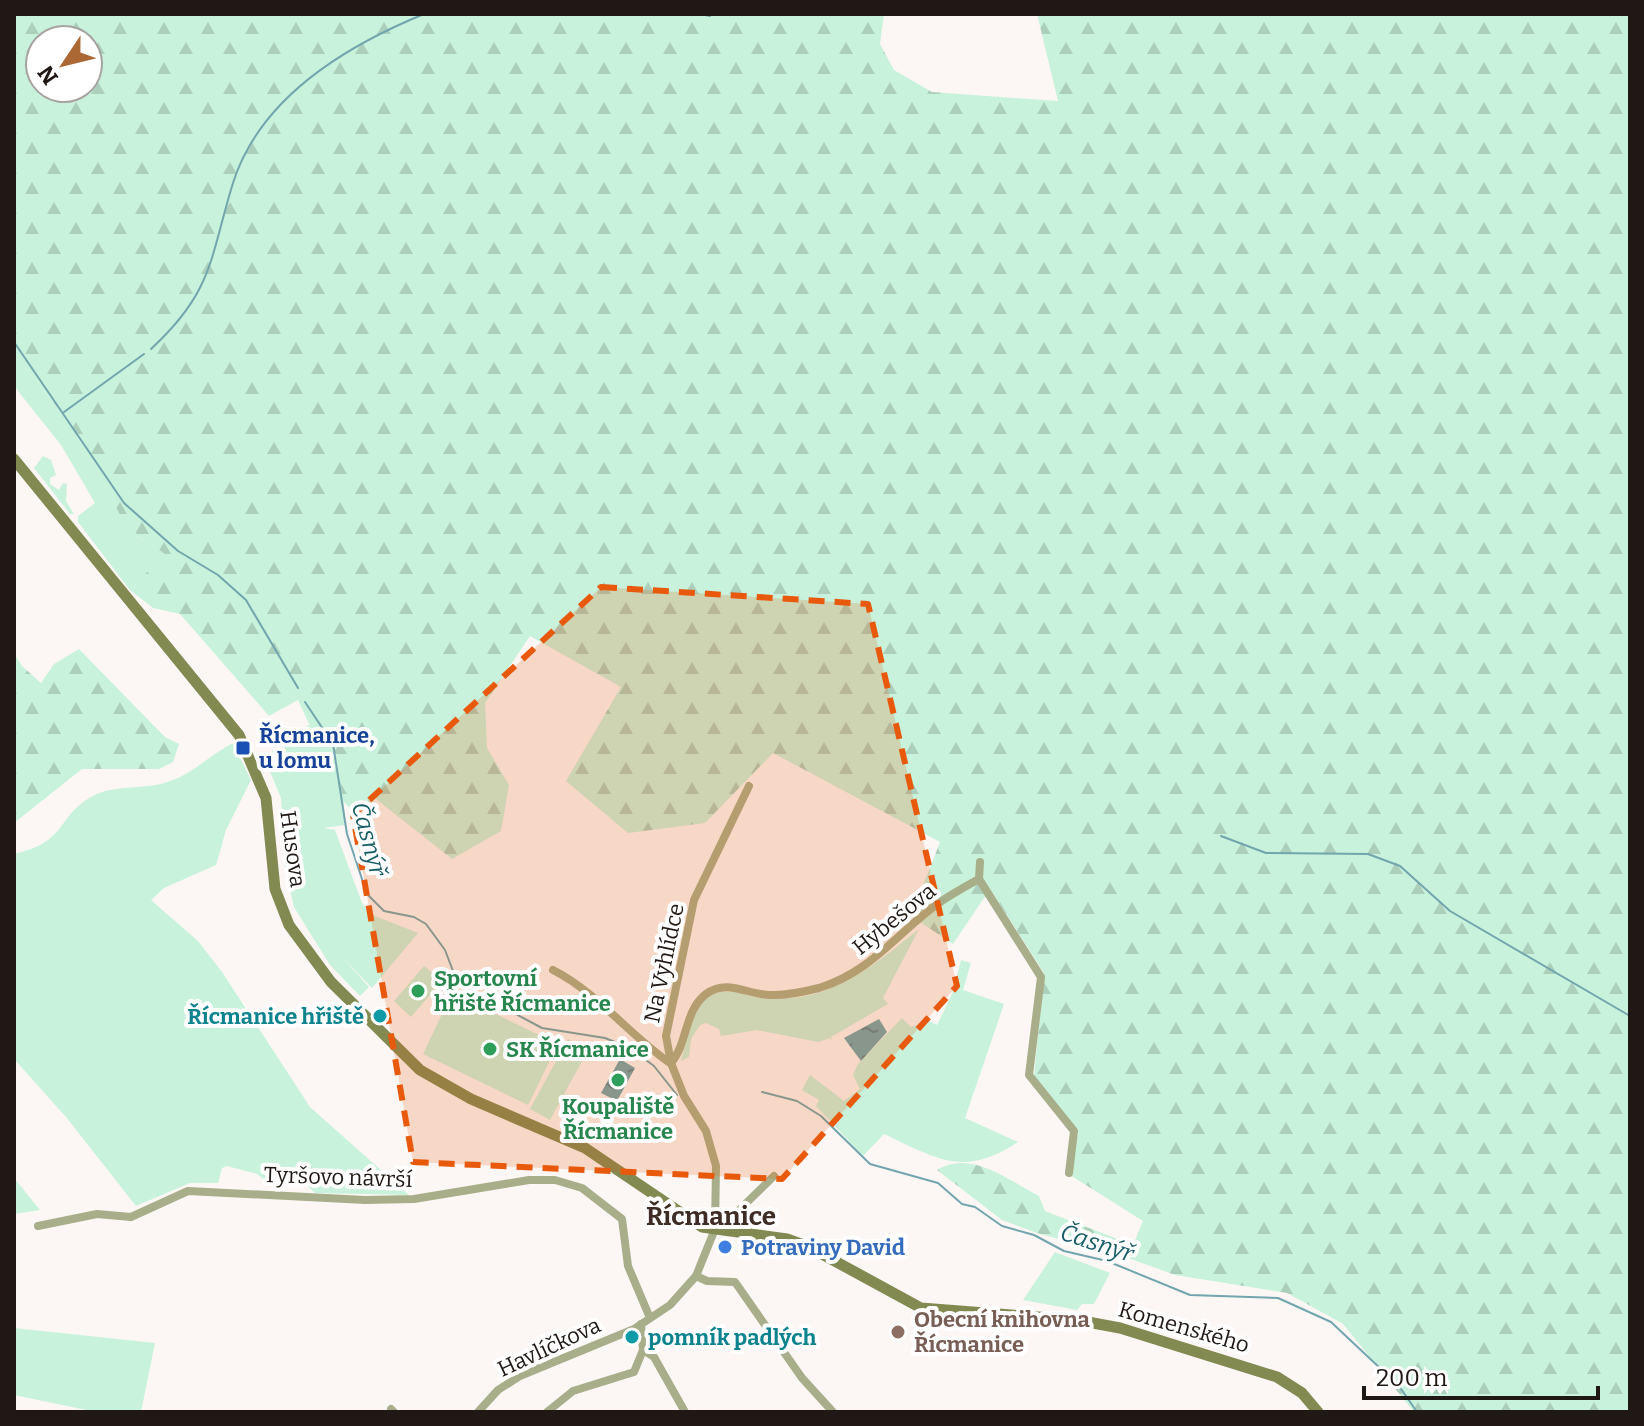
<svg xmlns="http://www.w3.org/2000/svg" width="1644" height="1426" font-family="Bitter,serif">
  <defs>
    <pattern id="forest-firs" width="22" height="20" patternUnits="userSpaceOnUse" patternTransform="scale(2)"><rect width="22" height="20" fill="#c8f2dc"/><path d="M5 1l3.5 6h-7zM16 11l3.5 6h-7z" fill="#accfbc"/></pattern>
    <pattern id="water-ripples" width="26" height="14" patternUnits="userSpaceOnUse" patternTransform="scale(2)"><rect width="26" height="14" fill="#72a5ad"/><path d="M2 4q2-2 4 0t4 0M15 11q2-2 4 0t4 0" fill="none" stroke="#5d858c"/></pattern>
  </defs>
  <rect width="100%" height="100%" fill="#fcf7f5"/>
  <!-- green -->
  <g fill="#c8f2dc">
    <path d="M14 354 69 422 129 530 133 528 139 537 166 554 130 590 78 522V516L95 503 61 445 18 391 14 384Z"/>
    <path d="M43 456 51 460 56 475 50 478V484L59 490 63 483 67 484 66 501 74 514H70L34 468Z"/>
    <path d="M316 720C337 751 344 788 345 825L324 828 335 830 362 903 375 916 418 933 372 988 341 956 369 987 360 996 330 965 294 907 285 869 281 798 264 757Z"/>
    <path d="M233 743 251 780 226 830 216 865 164 888 151 900 198 941 222 972 310 1107 409 1195 315 1193 303 1182 281 1183 274 1187 257 1174 227 1166 222 1168 218 1183H190L136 1206 66 1117 14 1059V854C68 842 56 817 91 797 113 784 140 790 164 783 191 776 209 755 233 743Z"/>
    <path d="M919 929 883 998 888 1004 831 1037 832 1041 830 1038 818 1042 757 1030 721 1036 719 1029 706 1023 700 1025 691 1039 689 1057 681 1061C686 1042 690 1012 706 999 726 982 749 999 772 999 787 999 806 997 821 992 859 979 889 953 919 929Z"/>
    <path d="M961 960 971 963 963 990 1004 1004 965 1118 1018 1142C964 1178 937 1159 884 1134L863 1156 816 1106 819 1100 802 1090 799 1096 810 1075 844 1101 860 1089 853 1075 858 1064 902 1018 911 1027 929 1021 937 1025 952 994Z"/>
    <path d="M424 966 442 981 411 1017 394 1001Z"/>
    <path d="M452 993 558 1044 528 1105 423 1054Z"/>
    <path d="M568 1039 588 1050 550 1120 530 1109Z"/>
    <path d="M14 1178 40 1210 14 1214Z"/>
    <path d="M1055 1252 1110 1273 1094 1304H1082L1077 1310 1023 1300Z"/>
    <path d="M14 1328 155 1343 141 1412H96L14 1395Z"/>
  </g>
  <!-- forest -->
  <g fill="url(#forest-firs)" fill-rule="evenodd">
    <path d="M14 14H884L880 44 894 70 932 92 1058 101 1037 14H1630V1412H1414L1343 1324 1287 1293 1175 1275 1128 1258 1037 1233 1002 1220 937 1170C971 1149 1008 1180 1039 1196L1045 1211 1133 1245 1143 1221 1070 1175 1078 1132 1034 1076 1044 973 990 889 953 944 911 916 940 842 773 753 705 823 628 833 566 781 621 687 530 636 485 703 487 748 509 785 501 831 452 859 376 799 354 813 343 801 336 758 318 723 309 724 298 700 269 716 180 614 153 608 130 590 165 554 138 536 133 528 129 531 69 422 14 354ZM40 40H88V88H40Z"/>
    <path d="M79 649 165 737 179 744 173 762 159 769H82L14 823V653L22 666 41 683 54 664Z"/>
  </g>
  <!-- water -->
  <g fill="url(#water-ripples)">
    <path d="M879 1019 887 1032 861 1061 844 1038Z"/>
    <path d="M620 1059 635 1068 617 1101 601 1093Z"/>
  </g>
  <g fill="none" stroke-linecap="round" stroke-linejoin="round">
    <!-- stream -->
    <g stroke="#72a5ad" stroke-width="2">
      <path d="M700 14 710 16"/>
      <path d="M14 342 124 503 178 551 218 575 246 600 298 688"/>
      <path d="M151 349C214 291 210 257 233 183 260 97 346 46 424 14"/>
      <path d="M64 412 144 354"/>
      <path d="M305 702 333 744 347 834 367 894 384 911 414 917 426 924 445 950 455 976 467 988 542 1028 605 1038 630 1048 654 1066 677 1095"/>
      <path d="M1221 836 1266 853 1368 854 1400 866 1450 911 1630 1016"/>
      <path d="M762 1092 797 1101 821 1116 870 1164 938 1183 962 1204 975 1207 1002 1226 1034 1235 1064 1251 1107 1261 1190 1295 1278 1298 1331 1322 1399 1386 1417 1412"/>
    </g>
    <!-- street -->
    <g stroke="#a8ae89" stroke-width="8">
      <path d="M979 879 1041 977 1029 1075 1074 1131 1069 1173"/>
      <path d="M553 970C598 993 628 1034 670 1063"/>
      <path d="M671 1063C688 1043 684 1011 706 994 727 978 748 995 770 995 786 996 803 992 819 988 868 973 893 938 932 908 946 897 963 888 979 879L980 862"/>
      <path d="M38 1226 97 1214 131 1217 188 1191 365 1200 414 1199 529 1180H555L582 1188 622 1219 628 1266 650 1318"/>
      <path d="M724 1231 733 1216 774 1176"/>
      <path d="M696 1276 707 1281 735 1282 802 1378 833 1412"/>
      <path d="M643 1350 654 1357 685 1412"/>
      <path d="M391 1409 394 1412"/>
      <path d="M478 1412 498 1390 520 1376 634 1329 670 1305 696 1276 715 1229 716 1166 706 1131 684 1096 671 1063 666 1036 694 900 749 786"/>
      <path d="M547 1412 573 1391 634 1372 643 1350 641 1324"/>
    </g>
    <!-- secondary -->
    <path stroke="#828a52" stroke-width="11" d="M14 459 239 735 266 798 275 889 289 925 331 982 420 1070 471 1099 585 1148 702 1227 787 1239 809 1247 921 1308 1077 1320 1120 1328 1277 1377 1302 1393 1318 1412"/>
  </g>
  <!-- marked area -->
  <path fill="#e8590c" fill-opacity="0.2" stroke="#e8590c" stroke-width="6" stroke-dasharray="16 10" stroke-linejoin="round" d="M601 587 868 604 957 986 782 1179 413 1162 353 815Z"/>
  <!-- markers -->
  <rect fill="#1a4fb4" stroke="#fff" stroke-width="3" x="235" y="740" width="16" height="16" rx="4"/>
  <g fill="#2e9e5b" stroke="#fff" stroke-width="3">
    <circle cx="418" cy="991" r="8"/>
    <circle cx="490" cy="1049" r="8"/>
    <circle cx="618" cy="1080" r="8"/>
  </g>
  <g fill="#0f9aa8" stroke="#fff" stroke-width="3">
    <circle cx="380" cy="1016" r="8"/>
    <circle cx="632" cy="1337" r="8"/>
  </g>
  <circle fill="#3f7fe0" stroke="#fff" stroke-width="3" cx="725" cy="1247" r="8"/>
  <circle fill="#8d6e63" stroke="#fff" stroke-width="3" cx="898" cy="1332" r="8"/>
  <g text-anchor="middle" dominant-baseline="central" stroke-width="8" stroke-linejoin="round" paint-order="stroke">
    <!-- transit labels -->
    <g font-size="22" font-weight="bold" fill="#164399" stroke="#fff" text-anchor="start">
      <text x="259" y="735">Řícmanice,<tspan x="259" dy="25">u lomu</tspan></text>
    </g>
    <!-- street labels -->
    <g font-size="22" fill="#201814" stroke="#fff">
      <text transform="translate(293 849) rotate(82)">Husova</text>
      <text transform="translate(894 919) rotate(-39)">Hybešova</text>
      <text transform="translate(664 963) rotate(-78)">Na Vyhlídce</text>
      <text transform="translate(338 1177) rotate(2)">Tyršovo návrší</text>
      <text transform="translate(1184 1327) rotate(16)">Komenského</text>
      <text transform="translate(549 1347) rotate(-25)">Havlíčkova</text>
    </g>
    <!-- leisure labels -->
    <g font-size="22" font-weight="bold" fill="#27864d" stroke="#fff" text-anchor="start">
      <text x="434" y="978">Sportovní<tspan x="434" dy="25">hřiště Řícmanice</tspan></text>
      <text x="506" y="1049">SK Řícmanice</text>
      <text x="618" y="1106" text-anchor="middle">Koupaliště<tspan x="618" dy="25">Řícmanice</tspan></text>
    </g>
    <!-- culture labels -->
    <g font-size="22" font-weight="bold" fill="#0d838f" stroke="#fff" text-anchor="end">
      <text x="364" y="1016">Řícmanice hřiště</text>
      <text x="648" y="1337" text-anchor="start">pomník padlých</text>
    </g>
    <!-- shop labels -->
    <g font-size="22" font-weight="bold" fill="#366cbe" stroke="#fff" text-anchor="start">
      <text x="741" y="1247">Potraviny David</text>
    </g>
    <!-- education labels -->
    <g font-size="22" font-weight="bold" fill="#785e54" stroke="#fff" text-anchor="start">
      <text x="914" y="1319">Obecní knihovna<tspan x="914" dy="25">Řícmanice</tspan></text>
    </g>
    <!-- water labels -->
    <g font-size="24" font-style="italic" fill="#175d67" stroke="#fff">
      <text transform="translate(369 839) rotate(75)">Časnýř</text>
      <text transform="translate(1097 1243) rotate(18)">Časnýř</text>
    </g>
    <!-- quarter labels -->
    <g font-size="26" font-weight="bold" fill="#3f2d25" stroke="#fff">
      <text x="711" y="1216">Řícmanice</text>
    </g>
  </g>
  <!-- border -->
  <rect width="1644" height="1426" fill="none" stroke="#201814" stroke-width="32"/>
  <!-- north arrow -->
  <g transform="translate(64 64) rotate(235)"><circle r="38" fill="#ffffff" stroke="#a6a3a1" stroke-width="2"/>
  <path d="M0-6L14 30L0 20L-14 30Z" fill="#ab6835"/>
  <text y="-12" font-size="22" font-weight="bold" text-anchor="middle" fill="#201814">N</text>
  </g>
  <!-- scale -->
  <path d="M1364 1386v12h234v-12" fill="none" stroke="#201814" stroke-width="4"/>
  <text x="1376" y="1386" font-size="24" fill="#201814" stroke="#ffffff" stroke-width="6" paint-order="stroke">200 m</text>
</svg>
